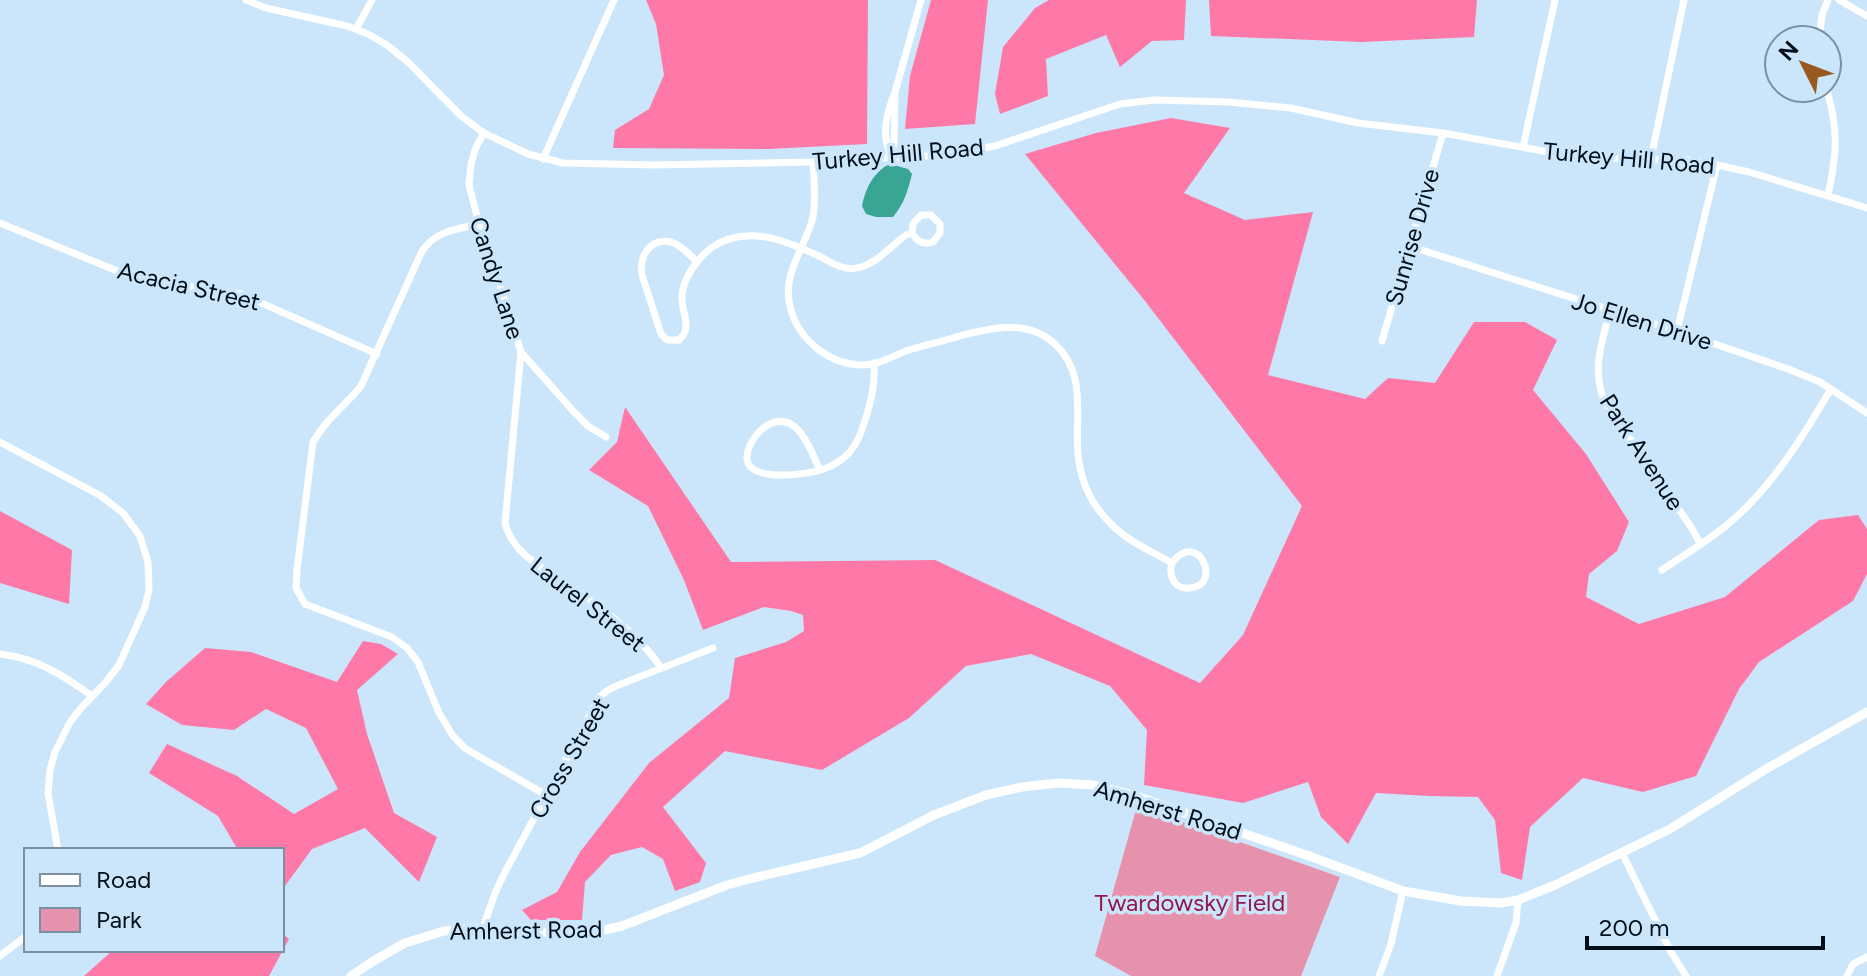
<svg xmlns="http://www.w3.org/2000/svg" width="1867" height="976" font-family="Figtree,sans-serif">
  <rect width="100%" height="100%" fill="#cbe6fa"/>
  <!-- green -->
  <path fill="#e792ad" d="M1137 806 1340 877 1301 976H1131L1095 956Z"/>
  <!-- forest -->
  <g fill="#fe79a8">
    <path d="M646 0H868L867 144 769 149 613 148 615 130 649 109 664 75 656 24Z"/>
    <path d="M931 0H988L975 124 905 129 910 76Z"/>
    <path d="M1049 0H1186L1184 40 1152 41 1120 67 1106 35 1046 59 1048 96 1000 114 995 94 1003 47 1035 8Z"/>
    <path d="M1209 0H1477L1474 37 1361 42 1211 36Z"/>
    <path d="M1171 118 1230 128 1184 193 1245 220 1313 212 1268 375 1365 399 1388 378 1435 383 1474 322H1525L1557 340 1533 390 1586 454 1629 522 1617 551 1589 574 1586 597 1639 624 1725 597 1819 520 1858 515 1867 529V574L1853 601 1759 662 1739 689 1696 776 1643 792 1583 778 1530 827 1522 880 1501 873 1495 820 1478 797 1429 796 1376 793 1348 844 1321 817 1308 782 1243 803 1144 785 1147 730 1110 686 1031 654 966 666 909 718 822 770 725 751 663 807 706 863 700 882 675 891 663 859 642 847 611 855 585 882 582 920H531L522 910 557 892 580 852 649 763 729 698 735 658 786 642 804 631 803 615 791 611 764 607 703 630 684 580 648 506 589 470 617 442 625 407 731 562 935 560 1200 683 1243 635 1302 506 1145 301 1025 154 1096 133Z"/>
    <path d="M0 511 72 550 69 604 0 583Z"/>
    <path d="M363 641 381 644 398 654 357 690 367 734 394 813 437 837 419 882 365 828 312 849 282 890V850H238L218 816 149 773 167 744 237 776 294 814 338 789 306 728 266 709 234 730 182 725 146 704 166 682 205 648 251 652 337 682Z"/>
    <path d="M282 933 289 939 269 976H84L113 950H282Z"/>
  </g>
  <!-- water -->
  <path fill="#39a593" d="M890 164 908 169 912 174C908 190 904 204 893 217H876L866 214 862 206C865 189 874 171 890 164Z"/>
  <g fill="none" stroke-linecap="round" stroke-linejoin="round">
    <!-- minor -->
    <g stroke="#fff" stroke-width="7">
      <path d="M246 0 266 8 347 26 368 34 387 45 409 63 461 116 484 133 528 154 563 163 654 165 813 162 943 155 995 146 1120 104 1154 100 1229 102 1291 108 1358 123 1443 133 1565 155 1601 158 1687 160 1717 165 1749 172 1867 208"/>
      <path d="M1839 0 1867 16"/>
      <path d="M356 29 372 0"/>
      <path d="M1819 40 1822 15 1828 0"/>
      <path d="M1826 88C1839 129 1837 153 1828 195"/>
      <path d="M484 133 476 147 471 164 469 185 479 224 494 266 521 352 574 412 588 426 606 437"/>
      <path d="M1523 147 1555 0"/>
      <path d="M891 157C881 135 886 114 895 92L921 0"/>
      <path d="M891 157 894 142 895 94"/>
      <path d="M1651 158 1684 0"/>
      <path d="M543 159 614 0"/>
      <path d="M813 162C814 180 816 199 813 217 805 249 780 275 791 310 800 341 830 365 863 365 880 365 894 355 909 350 925 345 941 342 956 337 990 328 1026 318 1055 344 1087 374 1075 414 1078 453 1080 480 1091 504 1110 523 1127 541 1151 551 1172 563 1168 575 1174 590 1190 588 1224 585 1197 528 1172 563"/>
      <path d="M0 223 132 277 150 281 241 294 377 354"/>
      <path d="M479 224C455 230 437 230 422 251L361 386C345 406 326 419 313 442L297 570 296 588 305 604 392 637 407 648 418 662 439 713 453 736 466 749 546 795"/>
      <path d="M1409 246 1677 331 1788 369 1820 382 1867 413"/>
      <path d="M697 262C690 255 681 245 671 242 649 237 639 258 642 275L661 334 667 340H679C694 327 680 311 682 294 684 277 697 259 711 248 746 223 787 241 821 257 833 264 847 272 861 267 878 262 892 245 906 235L912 233C917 242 924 245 933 242L940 233V224L931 215H921L913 224 912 233"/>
      <path d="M1610 311C1602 341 1591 372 1605 402L1691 527 1700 543"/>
      <path d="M1677 331 1717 165"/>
      <path d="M1382 341 1443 133"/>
      <path d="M521 352 505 523C513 555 545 569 570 586 601 607 642 637 661 668"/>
      <path d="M0 442 101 496 123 513 140 536 148 562 149 590 145 607 119 665 105 683 82 707 70 722 55 752 50 770 48 793 58 850"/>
      <path d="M820 470C810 450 798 409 768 425 760 429 752 439 749 448 734 485 804 475 821 470 830 467 840 462 847 455 859 443 863 427 868 411 873 394 875 381 874 363"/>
      <path d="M1662 570C1684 555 1708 541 1728 524 1770 490 1804 435 1831 389"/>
      <path d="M0 654C36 658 63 675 92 696"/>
      <path d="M1622 853 1671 952 1686 976"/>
      <path d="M483 928 495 893 505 872 599 698 605 692 616 686 713 648"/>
      <path d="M0 956 26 936"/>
      <path d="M1379 976 1391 944 1403 891"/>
      <path d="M1497 976 1516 923 1518 900"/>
      <path d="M1847 976 1853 964 1867 957"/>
    </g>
    <!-- tertiary -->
    <path stroke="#fff" stroke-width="9" d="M351 976 375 960 405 943 444 931 474 928 573 934 595 932 622 926 727 885 753 878 860 853 934 815 986 795 1022 787 1058 783 1094 785 1130 794 1312 857 1403 891 1461 901 1501 903 1518 900 1555 885 1670 829 1766 769 1867 712"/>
  </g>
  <g text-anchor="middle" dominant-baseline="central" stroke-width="7" stroke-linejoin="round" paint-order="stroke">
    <!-- street labels -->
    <g font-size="24" fill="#010e19" stroke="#cbe6fa">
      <text transform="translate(898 154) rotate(-5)">Turkey Hill Road</text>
      <text transform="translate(1629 158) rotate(5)">Turkey Hill Road</text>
      <text transform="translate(1412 237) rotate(-74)">Sunrise Drive</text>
      <text transform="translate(497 278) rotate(72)">Candy Lane</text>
      <text transform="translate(189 286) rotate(13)">Acacia Street</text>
      <text transform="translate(1642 321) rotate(17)">Jo Ellen Drive</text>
      <text transform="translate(1642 452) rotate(57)">Park Avenue</text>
      <text transform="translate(588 604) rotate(38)">Laurel Street</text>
      <text transform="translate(569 758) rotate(-60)">Cross Street</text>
      <text transform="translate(1168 810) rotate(17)">Amherst Road</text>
      <text transform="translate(526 930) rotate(-1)">Amherst Road</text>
    </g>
    <!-- park labels -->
    <g font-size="24" fill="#90184e" stroke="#cbe6fa">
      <text x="1190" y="902">Twardowsky Field</text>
    </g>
  </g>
  <!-- legend -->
  <rect x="24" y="848" width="260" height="104" fill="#cbe6fa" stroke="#7a90a0" stroke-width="2"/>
  <rect x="40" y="874" width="40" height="12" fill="#ffffff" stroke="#7a90a0" stroke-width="2"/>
  <text x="96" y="888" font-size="24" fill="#010e19">Road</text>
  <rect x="40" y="908" width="40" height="24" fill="#e792ad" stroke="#7a90a0" stroke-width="2"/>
  <text x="96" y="928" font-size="24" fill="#010e19">Park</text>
  <!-- north arrow -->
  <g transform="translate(1803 64) rotate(312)"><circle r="38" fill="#cbe6fa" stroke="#7a90a0" stroke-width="2"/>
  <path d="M0-6L14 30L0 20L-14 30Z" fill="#97591e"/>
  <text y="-12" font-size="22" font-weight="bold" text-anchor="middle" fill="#010e19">N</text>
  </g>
  <!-- scale -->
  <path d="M1587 936v12h236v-12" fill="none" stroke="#010e19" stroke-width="4"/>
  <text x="1599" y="936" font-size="24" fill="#010e19" stroke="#cbe6fa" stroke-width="6" paint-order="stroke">200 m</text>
</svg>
